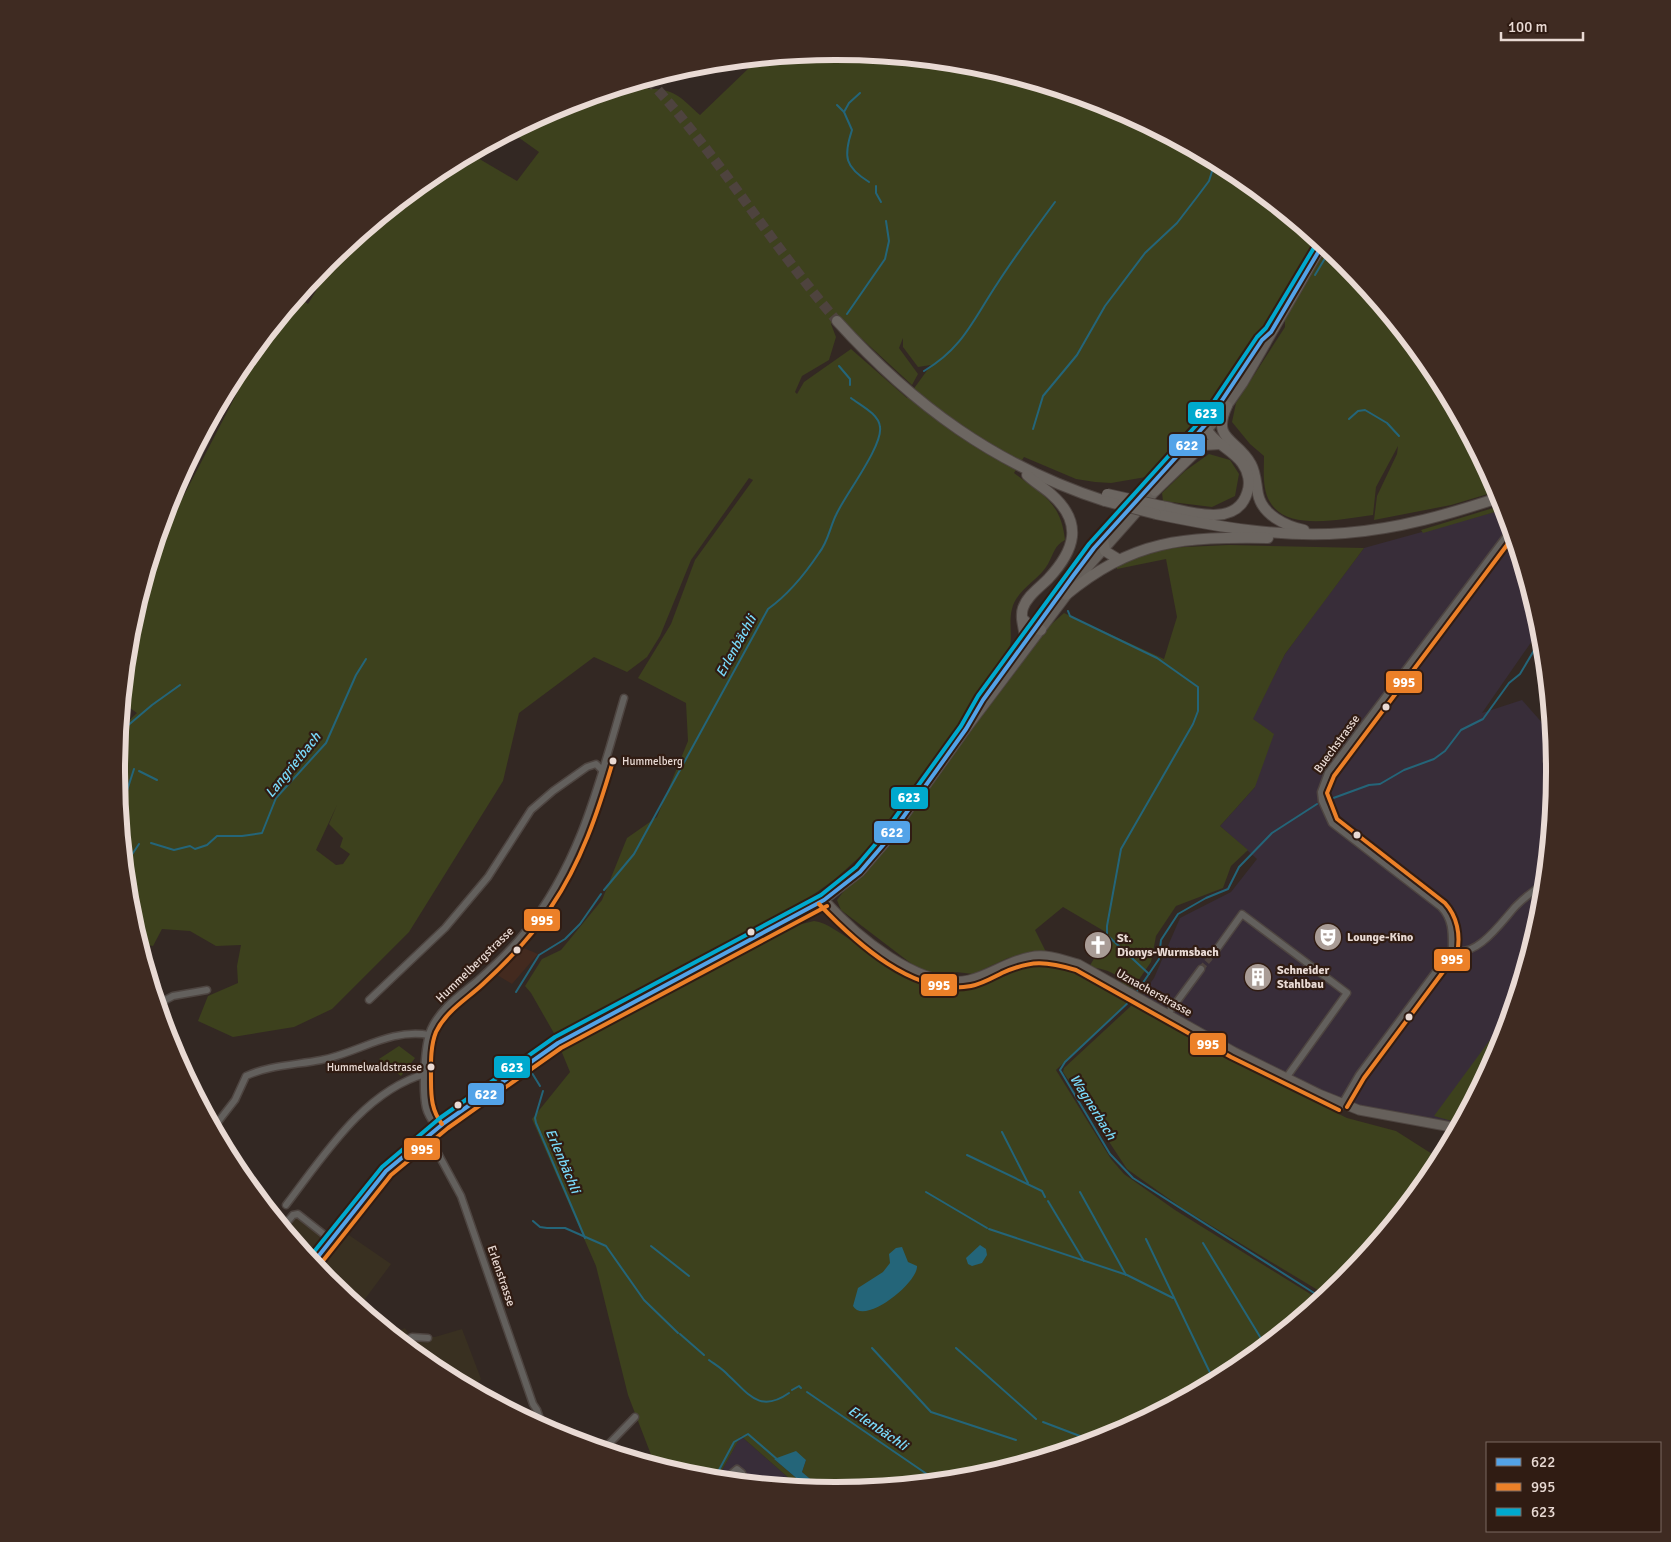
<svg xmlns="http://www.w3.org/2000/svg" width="1671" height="1542" font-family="Signika,sans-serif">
  <rect width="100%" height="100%" fill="#332823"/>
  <!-- commercial -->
  <g fill="#393021">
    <path d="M296 1214 331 1240 313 1263 283 1227Z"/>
    <path d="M343 1231 391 1264 359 1307 326 1280 316 1267Z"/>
    <path d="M405 1328 409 1335 435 1337 462 1329 481 1379 472 1389 435 1369 392 1334Z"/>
  </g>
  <!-- industrial -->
  <g fill="#382d39">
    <path d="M1505 509 1541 628 1482 713 1522 700 1552 734 1555 771 1541 912 1500 1047 1457 1128 1380 1114 1286 1078 1141 996 1154 978 1180 918 1231 892 1257 859 1220 826 1255 787 1252 719 1285 654 1318 609 1364 548Z"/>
    <path d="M741 1436 799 1487 717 1479Z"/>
  </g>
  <!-- built -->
  <path fill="#432a1f" d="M519 946 538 954 512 984 497 975 501 971 499 967Z"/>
  <!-- green -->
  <g fill="#3d411d" fill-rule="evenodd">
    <path d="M836 51 976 65 1111 106 1236 173 1319 241 1224 387 1146 477 1111 483 1095 482 1076 479 1024 457 1014 473C1042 494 1061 502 1065 540 1054 546 1054 553 1048 564 1039 580 1016 590 1012 609 1008 624 1014 638 1008 654L938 756 880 834 865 852 834 880 807 899 576 1022 555 1035 531 993 525 986 542 959 561 950 602 900 627 838 657 817 688 741 686 703 638 678 671 624 695 560 753 480 749 478 691 560 660 636 647 657 627 672 594 657 519 713 503 781 409 932 332 1009 294 1027 233 1037 198 1021 208 996 238 983 237 966 241 945 216 946 190 931 162 929 153 946 139 943 130 911 116 771 120 729 137 713 123 703 130 630 151 559 237 393 258 346 298 297 308 304 324 278 318 273 327 262 436 172 471 154 517 181 539 152 511 132 560 106 640 82 649 89C675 88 682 99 700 115L750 67 755 59ZM837 316 912 385 918 374 899 348 903 338V347L918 367 931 365 907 398 851 349 804 382 797 394 795 392 802 376 829 360 836 337 831 324ZM337 805 329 824 343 838 340 847 350 854 343 864 336 865 316 850Z"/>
    <path d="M1327 247 1345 262 1434 371 1498 491 1451 505 1374 520 1377 496 1397 454 1398 446 1376 487 1373 515C1344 518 1288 533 1270 502 1262 489 1264 471 1264 456L1250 444 1232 422 1236 403 1285 327V319L1289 309Z"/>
    <path d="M1209 454 1230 460 1239 474 1235 496 1212 507 1163 501 1162 493 1185 471Z"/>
    <path d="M1503 505 1505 509 1423 533 1421 530Z"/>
    <path d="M1229 545 1364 548 1285 654 1253 719 1274 734 1255 787 1220 826 1248 850 1231 866 1223 888 1176 906 1156 936 1151 962 1131 991C1123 988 1123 981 1117 976 1109 970 1099 968 1089 967L1109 934 1063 907 1035 930 1046 952 1008 958 973 974 956 972 952 977 921 971 841 910 837 900 1046 629 1064 613 1164 659 1177 617 1166 559 1117 569 1116 564 1164 548Z"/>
    <path d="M814 921C828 923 839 933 851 940 875 955 911 980 938 984 981 992 1013 954 1056 962 1082 967 1107 986 1130 1000L1056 1070 1111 1159 1124 1174 1175 1210 1320 1300 1235 1370 1111 1436 976 1477 839 1490 835 1488 833 1491 822 1489 802 1472 806 1460 774 1459 808 1488 799 1487 741 1436 717 1479 695 1477 655 1465 628 1395 596 1266 532 1119 570 1072 558 1043 759 939H765L789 927Z"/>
    <path d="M1132 1005 1225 1058 1347 1118 1396 1131 1440 1159 1434 1171 1344 1280 1326 1295 1182 1208 1127 1169 1063 1072 1064 1068Z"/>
    <path d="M1512 1010 1500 1047 1459 1123 1434 1116Z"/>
    <path d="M399 1046 415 1058 401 1076 379 1059Z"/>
  </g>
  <!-- water -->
  <g fill="#246579">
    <path d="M980 1245 986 1249 987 1255 982 1263 972 1266 968 1264 966 1258Z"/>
    <path d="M902 1247 908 1262 917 1266C918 1283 864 1326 853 1306L858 1288 883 1272 890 1263 889 1254 896 1248Z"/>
    <path d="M796 1451 806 1460 802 1472 822 1489 808 1488 774 1459Z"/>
  </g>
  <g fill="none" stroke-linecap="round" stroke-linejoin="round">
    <!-- stream -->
    <g stroke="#246579" stroke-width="2">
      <path d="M837 105 844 112 852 130C843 157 845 167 869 182"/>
      <path d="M844 112 849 103 860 93"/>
      <path d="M876 186V193L881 202"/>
      <path d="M1315 275 1330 250"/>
      <path d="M847 314 885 259 889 241 886 221"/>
      <path d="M839 366 850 379V385"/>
      <path d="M924 371C963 348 973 320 997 284 1015 256 1035 229 1055 202"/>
      <path d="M1349 419 1358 411 1365 410 1387 423 1399 436"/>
      <path d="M1033 429 1043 396 1077 355 1105 306 1145 253 1177 223 1197 197 1209 181 1215 162"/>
      <path d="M1068 611 1070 616 1157 658 1198 687V711L1193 724 1121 849 1107 926V935L1149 974"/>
      <path d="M119 733 152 705 180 685"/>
      <path d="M139 771 157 780"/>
      <path d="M118 792 121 789"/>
      <path d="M1328 800 1369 785 1380 784 1404 770 1434 759 1445 751 1461 730 1483 719 1509 683 1520 674 1542 637"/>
      <path d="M120 812 134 769"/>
      <path d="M151 843 174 850 190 846 195 849 207 845 217 836H242L262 833 276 798 326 743 356 675 366 659"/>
      <path d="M125 865 139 844"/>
      <path d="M604 890 634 854 768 609C789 594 805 574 819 553 828 542 830 527 836 515 845 495 883 446 880 427 879 414 860 405 851 398"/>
      <path d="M516 992 539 955 565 939 580 924 601 894"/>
      <path d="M1136 993 1159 959 1161 940 1178 914 1206 898 1228 889 1239 867 1272 833 1317 804"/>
      <path d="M1132 999 1065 1062 1060 1070 1110 1154 1133 1178 1322 1298"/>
      <path d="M524 1071 532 1073 540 1086"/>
      <path d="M543 1091 535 1118 536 1123 585 1238"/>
      <path d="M1002 1132 1028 1183"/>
      <path d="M967 1155 1042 1191 1045 1197"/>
      <path d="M926 1192 987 1228"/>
      <path d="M1080 1192 1126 1275"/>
      <path d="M1048 1201 1084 1261"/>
      <path d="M533 1221 540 1227 547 1228H565L606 1246 644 1300 678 1333"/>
      <path d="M989 1229 1127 1275 1173 1298"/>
      <path d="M1146 1239 1214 1381"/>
      <path d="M1203 1243 1265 1345"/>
      <path d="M651 1246 689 1276"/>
      <path d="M680 1334 704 1355"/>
      <path d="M872 1348 931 1412 1016 1440"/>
      <path d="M956 1348 1036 1419"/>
      <path d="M709 1360C716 1365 723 1369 728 1375 748 1393 759 1414 789 1393"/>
      <path d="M792 1390 799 1386 801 1388"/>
      <path d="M807 1392 937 1481"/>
      <path d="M1043 1422 1093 1441"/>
      <path d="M719 1470 734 1442 748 1434 778 1460"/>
      <path d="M714 1479 716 1475"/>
    </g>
    <!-- minor-tunnel -->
    <path stroke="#4e433e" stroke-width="6" stroke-dasharray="6 3" stroke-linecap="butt" d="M1201 969 1214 953"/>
    <!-- highway-tunnel -->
    <path stroke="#4e433e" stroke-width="10" stroke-dasharray="10 5" stroke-linecap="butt" d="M648 79C718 155 770 243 837 321"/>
    <defs>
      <g id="minor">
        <path d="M162 525 246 360"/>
        <path d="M1547 761 1555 767"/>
        <path d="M1452 950C1477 959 1502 921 1516 906 1525 897 1534 890 1544 884"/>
        <path d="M1214 953 1242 914 1347 993 1286 1078"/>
        <path d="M369 1000 445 928 488 877 531 810 553 791 587 767 596 764 602 770"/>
        <path d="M158 1004 173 996 207 990"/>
        <path d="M1167 1015 1201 969"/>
        <path d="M1342 1104 1359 1075 1452 950C1452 933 1453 920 1441 907L1332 823 1322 801 1321 792 1328 773 1511 530"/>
        <path d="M214 1127 235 1100 246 1076C270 1065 295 1065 321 1060 358 1053 390 1028 429 1035"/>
        <path d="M437 1128C432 1121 428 1116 426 1108 422 1091 424 1045 431 1029 440 1009 460 995 477 981 494 966 511 950 525 932 581 861 599 783 624 698"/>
        <path d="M428 1135 461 1196 533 1404 537 1410 543 1427"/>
        <path d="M286 1205C323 1157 364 1091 425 1074"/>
        <path d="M283 1227 293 1215 298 1214 331 1240"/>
        <path d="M402 1342 412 1337 428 1338"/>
        <path d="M604 1449 635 1417"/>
        <path d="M731 1480V1474L737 1469 742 1473 744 1482"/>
      </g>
      <g id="major">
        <path d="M1213 415 1262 340"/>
        <path d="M1185 457 1227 406 1243 383 1323 244"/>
        <path d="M1134 505 1187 446"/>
        <path d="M1062 591 1105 537"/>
        <path d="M824 900C854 934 920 991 969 980 990 975 1008 961 1030 957 1047 953 1063 960 1078 964L1234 1052 1319 1094 1359 1110 1457 1128"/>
        <path d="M313 1263 386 1171 399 1158 444 1123 558 1043 824 900 860 872 884 844 966 729 1088 567 1160 486"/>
      </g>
      <g id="highway">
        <path d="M837 321C913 405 996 466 1105 501"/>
        <path d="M1227 406C1211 441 1237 438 1251 464 1256 473 1256 484 1258 494 1262 515 1286 526 1304 530"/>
        <path d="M1155 491 1203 445 1221 444"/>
        <path d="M1161 506C1187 511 1236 529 1247 493 1251 483 1248 471 1242 463 1233 450 1213 443 1206 428L1207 423"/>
        <path d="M1156 514C1218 527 1281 538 1345 533 1398 529 1450 514 1501 497"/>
        <path d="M1103 539 1105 551 1118 559"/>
        <path d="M1066 595C1133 539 1184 537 1268 538"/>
        <path d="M1022 618 1032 628 1041 630"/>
        <path d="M1025 642C1026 631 1019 619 1023 608 1027 596 1039 588 1048 579 1075 550 1084 523 1051 494 1043 487 1034 482 1027 475"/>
      </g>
    </defs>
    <!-- minor casing -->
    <use href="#minor" stroke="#4e4541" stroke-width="9"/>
    <!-- major casing -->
    <use href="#major" stroke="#4e4541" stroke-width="11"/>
    <!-- highway casing -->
    <use href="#highway" stroke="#4e4541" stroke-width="12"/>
    <!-- minor -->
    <use href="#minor" stroke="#63605d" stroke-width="6"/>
    <!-- major -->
    <use href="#major" stroke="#66605b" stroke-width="9"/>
    <!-- highway -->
    <use href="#highway" stroke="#6c6661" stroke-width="10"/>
    <defs>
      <g id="highway-bridge">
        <path d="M1107 494 1161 506"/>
        <path d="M1105 501 1156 514"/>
      </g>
    </defs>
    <!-- highway-bridge casing -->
    <use href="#highway-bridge" stroke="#4e4541" stroke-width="12" stroke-linecap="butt"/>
    <!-- highway-bridge -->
    <use href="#highway-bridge" stroke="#6c6661" stroke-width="10"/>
    <defs>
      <path id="bus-1" d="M313 1263 386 1171 444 1123 558 1043 824 900 860 872 884 844 966 729 983 700 1073 576 1094 548 1207 423 1262 340 1271 332 1323 244"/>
      <g id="bus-2">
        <path d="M819 904C855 942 914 997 971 986 982 984 992 978 1002 973 1031 960 1046 961 1076 970L1231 1057 1339 1110"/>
        <path d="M1347 1107 1364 1078 1457 953C1461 935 1457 916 1445 903L1337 819 1327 793 1334 776 1513 537"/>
        <path d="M442 1124C432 1111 431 1098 431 1081 431 1065 430 1047 436 1032 446 1011 467 999 483 984 508 961 533 935 551 907 581 863 598 812 613 761"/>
        <path d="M318 1267 391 1175 448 1128 561 1048 827 906"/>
      </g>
      <path id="bus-3" d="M309 1258 382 1167 440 1118 555 1037 821 895 856 867 879 840 961 726 978 696 1089 544 1202 419 1257 337 1266 328 1318 241"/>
    </defs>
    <!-- bus-1 casing -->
    <use href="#bus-1" stroke="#301c13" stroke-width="8"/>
    <!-- bus-2 casing -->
    <use href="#bus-2" stroke="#301c13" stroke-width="8"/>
    <!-- bus-3 casing -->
    <use href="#bus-3" stroke="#301c13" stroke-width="8"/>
    <!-- bus-1 -->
    <use href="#bus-1" stroke="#53a3e8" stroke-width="4"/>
    <!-- bus-2 -->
    <use href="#bus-2" stroke="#ec8028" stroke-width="4"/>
    <!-- bus-3 -->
    <use href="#bus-3" stroke="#00a9ce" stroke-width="4"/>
  </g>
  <!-- icons -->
  <defs>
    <symbol id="theatre-disc" viewBox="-11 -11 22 22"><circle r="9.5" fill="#a99c96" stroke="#301c13"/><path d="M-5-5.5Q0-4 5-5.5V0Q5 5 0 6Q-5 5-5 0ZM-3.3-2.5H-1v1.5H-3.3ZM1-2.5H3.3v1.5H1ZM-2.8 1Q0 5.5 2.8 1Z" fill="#fff"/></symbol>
    <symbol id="church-disc" viewBox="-11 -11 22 22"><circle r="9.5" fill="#a99c96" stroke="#301c13"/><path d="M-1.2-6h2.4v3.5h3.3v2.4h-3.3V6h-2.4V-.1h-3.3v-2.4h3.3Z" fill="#fff"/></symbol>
    <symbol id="building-disc" viewBox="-11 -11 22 22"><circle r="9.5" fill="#a99c96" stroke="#301c13"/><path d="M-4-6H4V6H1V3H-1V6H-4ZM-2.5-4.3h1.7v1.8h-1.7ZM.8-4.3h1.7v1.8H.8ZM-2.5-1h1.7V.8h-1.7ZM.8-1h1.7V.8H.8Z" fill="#fff"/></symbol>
  </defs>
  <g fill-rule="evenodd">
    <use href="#theatre-disc" x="1312" y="921" width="32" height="32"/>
    <use href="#church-disc" x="1082" y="929" width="32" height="32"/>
    <use href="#building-disc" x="1242" y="961" width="32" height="32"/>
  </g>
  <!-- markers -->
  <g fill="#e9dad4" stroke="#301c13" stroke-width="2">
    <circle cx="1386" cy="707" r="4.5"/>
    <circle cx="613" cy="761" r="4.5"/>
    <circle cx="1357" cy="835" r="4.5"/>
    <circle cx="751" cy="932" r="4.5"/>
    <circle cx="517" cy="950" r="4.5"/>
    <circle cx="1409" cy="1017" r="4.5"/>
    <circle cx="431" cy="1067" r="4.5"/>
    <circle cx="458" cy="1105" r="4.5"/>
  </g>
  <g text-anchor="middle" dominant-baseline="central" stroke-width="4.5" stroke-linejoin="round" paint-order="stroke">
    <!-- bus labels -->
    <g font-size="11" fill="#e9dad4" stroke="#301c13" text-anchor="start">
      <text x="622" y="761">Hummelberg</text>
      <text x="422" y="1067" text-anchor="end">Hummelwaldstrasse</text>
    </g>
    <!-- street labels -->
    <g font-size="12" fill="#e9dad4" stroke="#301c13">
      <text transform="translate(1337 744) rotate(-54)">Buechstrasse</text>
      <text transform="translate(475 965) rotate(-44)">Hummelbergstrasse</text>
      <text transform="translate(1154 993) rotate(29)">Uznacherstrasse</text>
      <text transform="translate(501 1276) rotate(71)">Erlenstrasse</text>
    </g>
    <!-- poi labels -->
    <g font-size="12" font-weight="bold" fill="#e9dad4" stroke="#301c13" text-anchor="start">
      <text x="1347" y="937">Lounge-Kino</text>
      <text x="1117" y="938">St.<tspan x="1117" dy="14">Dionys-Wurmsbach</tspan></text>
      <text x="1277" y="970">Schneider<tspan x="1277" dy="14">Stahlbau</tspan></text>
    </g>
    <!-- water labels -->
    <g font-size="14" font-style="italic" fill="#79d9f9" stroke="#301c13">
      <text transform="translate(736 646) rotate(-61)">Erlenbächli</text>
      <text transform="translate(293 765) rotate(-51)">Langrietbach</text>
      <text transform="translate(1093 1107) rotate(58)">Wagnerbach</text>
      <text transform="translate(563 1161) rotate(67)">Erlenbächli</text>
      <text transform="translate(878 1428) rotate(34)">Erlenbächli</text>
    </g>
  </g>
  <!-- crop -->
  <path d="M0 0H1671V1542H0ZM835 60H836A710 710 0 0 1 1546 770V772A710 710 0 0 1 836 1482H835A710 710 0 0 1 125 772V770A710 710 0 0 1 835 60Z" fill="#3f2b22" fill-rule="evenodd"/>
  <path fill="none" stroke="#e9dad4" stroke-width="6" d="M835 60H836A710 710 0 0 1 1546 770V772A710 710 0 0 1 836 1482H835A710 710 0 0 1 125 772V770A710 710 0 0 1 835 60Z"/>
  <g stroke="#301c13" stroke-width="2">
    <rect x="1187" y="401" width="38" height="24" rx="5" fill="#00a9ce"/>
    <rect x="1168" y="433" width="38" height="24" rx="5" fill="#53a3e8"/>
    <rect x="1385" y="670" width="38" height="24" rx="5" fill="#ec8028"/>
    <rect x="890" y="786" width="39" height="24" rx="5" fill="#00a9ce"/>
    <rect x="873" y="820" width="38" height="24" rx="5" fill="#53a3e8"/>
    <rect x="523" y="908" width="38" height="24" rx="5" fill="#ec8028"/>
    <rect x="1433" y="948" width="38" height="24" rx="5" fill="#ec8028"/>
    <rect x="920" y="973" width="38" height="24" rx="5" fill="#ec8028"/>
    <rect x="1189" y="1032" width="38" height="24" rx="5" fill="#ec8028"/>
    <rect x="493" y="1055" width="38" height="24" rx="5" fill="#00a9ce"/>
    <rect x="467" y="1082" width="38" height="24" rx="5" fill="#53a3e8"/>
    <rect x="403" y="1137" width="38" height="24" rx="5" fill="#ec8028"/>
  </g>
  <g font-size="14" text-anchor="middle" font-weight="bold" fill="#fff">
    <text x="1206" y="418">623</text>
    <text x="1187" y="450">622</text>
    <text x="1404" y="687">995</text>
    <text x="909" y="802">623</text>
    <text x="892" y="837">622</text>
    <text x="542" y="925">995</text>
    <text x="1452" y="964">995</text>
    <text x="939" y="990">995</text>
    <text x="1208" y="1049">995</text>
    <text x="512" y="1072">623</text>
    <text x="486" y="1099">622</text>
    <text x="422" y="1154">995</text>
  </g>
  <!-- legend -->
  <rect x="1486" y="1442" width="175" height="90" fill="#301c13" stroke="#7a6860"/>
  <rect x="1496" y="1458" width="25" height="8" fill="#53a3e8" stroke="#7a6860"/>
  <text x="1531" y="1467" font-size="15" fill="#e9dad4">622</text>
  <rect x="1496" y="1483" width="25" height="8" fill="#ec8028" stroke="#7a6860"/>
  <text x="1531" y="1492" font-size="15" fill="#e9dad4">995</text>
  <rect x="1496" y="1508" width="25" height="8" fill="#00a9ce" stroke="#7a6860"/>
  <text x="1531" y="1517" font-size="15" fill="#e9dad4">623</text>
  <!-- scale -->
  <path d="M1501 32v8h82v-8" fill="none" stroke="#e9dad4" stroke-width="2.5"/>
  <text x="1508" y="32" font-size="15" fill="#e9dad4" stroke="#301c13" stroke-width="4" paint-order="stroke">100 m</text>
</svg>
